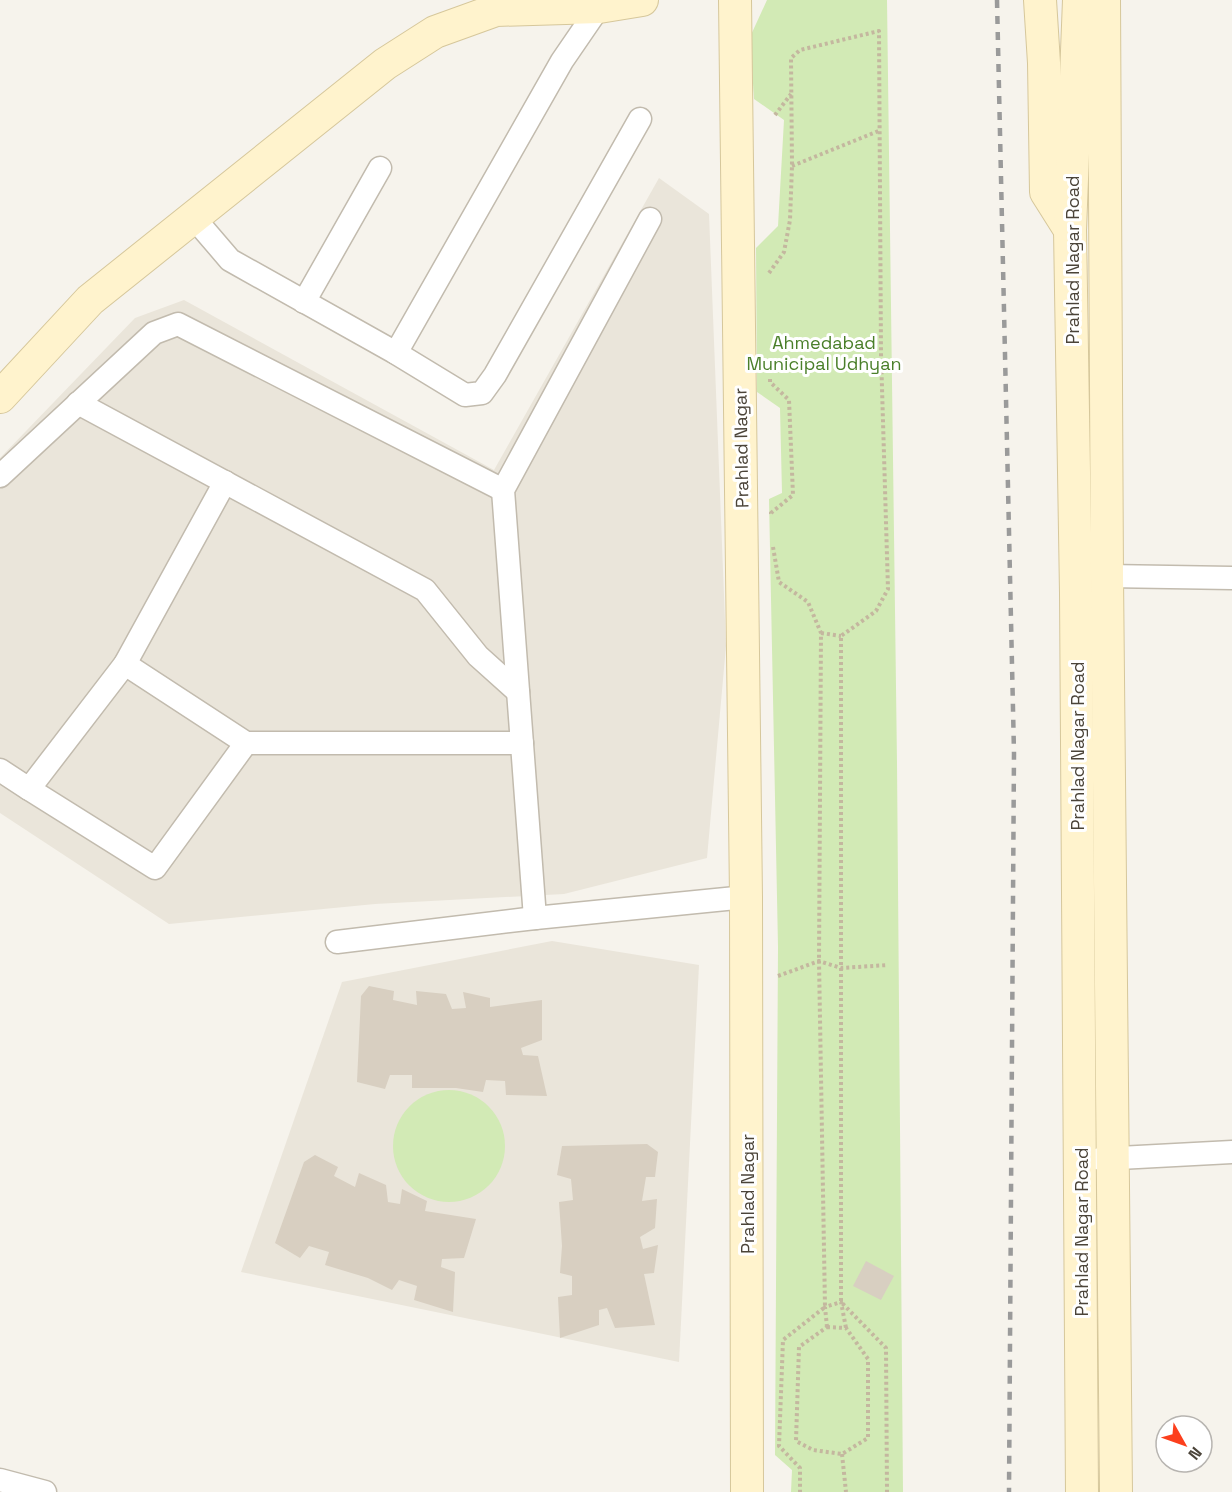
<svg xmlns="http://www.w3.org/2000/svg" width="1232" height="1492" font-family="'Space Grotesk',sans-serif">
  <rect width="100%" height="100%" fill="#f6f3ec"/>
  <!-- residential -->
  <g fill="#eae5da">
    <path d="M659 178 709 214 726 646 707 858 564 894 375 904 169 924 0 813V458L135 318 184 300 494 470Z"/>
    <path d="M552 941 699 965 679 1362 241 1272 342 982Z"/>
  </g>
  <!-- green -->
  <g fill="#d2eab5">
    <path d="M767 0H887L897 763 903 1492H791L792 1470 775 1455 778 947 769 499 782 493 780 408 757 392 756 248 778 226 784 120 754 99 750 37Z"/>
    <circle cx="449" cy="1146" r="56"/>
  </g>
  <!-- building -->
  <g fill="#d8cfc1">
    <path d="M369 986 394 991 393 1000 417 1005 416 991 446 994 452 1009 466 1008 463 992 490 998V1007L542 1000V1040L521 1048 523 1055 538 1056 547 1096 506 1095 505 1081 486 1080 483 1092 456 1088H412V1075H390L385 1089 357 1082 361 996Z"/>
    <path d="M647 1144 658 1152 655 1177H646L642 1201 657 1199 655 1228 640 1237 643 1249 658 1245 654 1273 644 1274 655 1325 615 1328 607 1308 599 1310V1325L560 1338 558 1297 572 1295V1276L560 1273 562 1246 559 1202 573 1200 571 1179 557 1175 562 1146Z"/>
    <path d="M315 1155 338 1167 334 1176 355 1187 359 1173 386 1185 388 1202 400 1204 402 1189 427 1201 425 1211 476 1219 464 1258 442 1259 441 1267 455 1272 453 1312 414 1300 417 1286 399 1280 392 1290 368 1278 325 1265 329 1252 309 1246 300 1258 275 1243 304 1162Z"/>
    <path d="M866 1261 894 1276 881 1300 853 1286Z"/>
  </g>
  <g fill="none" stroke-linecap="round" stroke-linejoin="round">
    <defs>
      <g id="street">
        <path d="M194 218 230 260 396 353 465 395 482 393 495 375 640 119"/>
        <path d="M304 302 380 168"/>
        <path d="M396 353 562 61 599 7"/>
        <path d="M78 403 425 590 478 656 518 692"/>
        <path d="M0 476 154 333 178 324 503 490"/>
        <path d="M1107 576 1232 578"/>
        <path d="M125 664 246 743H522"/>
        <path d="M0 770 29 789 125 664 225 482"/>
        <path d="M29 789 155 868 246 743"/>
        <path d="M535 918 503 490 650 219"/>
        <path d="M337 942 535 918 746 897"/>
        <path d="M1100 1159 1232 1152"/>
        <path d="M0 1480 45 1492"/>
      </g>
      <g id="secondary">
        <path d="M735 0 746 897 747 1492"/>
        <path d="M1040 0 1044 63 1046 192 1070 230"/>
        <path d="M1079 0 1070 230 1076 593 1082 1492"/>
        <path d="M1104 0 1107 576 1116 1492"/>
        <path d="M0 397 90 300 385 64 435 32 496 10 599 7 642 0"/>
      </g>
    </defs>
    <!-- street casing -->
    <use href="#street" stroke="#c2bbae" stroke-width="25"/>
    <!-- secondary casing -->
    <use href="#secondary" stroke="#d6c79b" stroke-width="34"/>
    <!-- path -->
    <g stroke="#c4b79f" stroke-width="4" stroke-dasharray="3 3" stroke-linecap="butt">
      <path d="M775 115 791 94"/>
      <path d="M792 166 881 130"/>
      <path d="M769 273 784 252 790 220 792 166 791 58 800 50 879 31 881 354 888 589 876 611 841 636V1302L886 1348 887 1492"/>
      <path d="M770 379V382L789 400 793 495 771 513 772 515"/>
      <path d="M773 547 779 582 808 602 821 633 819 961 825 1307 783 1340 779 1446 800 1468V1492"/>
      <path d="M821 633 841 636"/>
      <path d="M778 976 819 961 841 968 888 965"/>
      <path d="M827 1327 846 1328 868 1359V1438L842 1454 813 1450 796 1441 799 1347Z"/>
      <path d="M827 1327 825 1307 841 1302 846 1328"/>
      <path d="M842 1454 846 1492"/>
    </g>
    <!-- street -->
    <use href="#street" stroke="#fff" stroke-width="22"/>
    <!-- secondary -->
    <use href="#secondary" stroke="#fff3cd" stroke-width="32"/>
    <!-- rail -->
    <path stroke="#9a9a9a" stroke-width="4.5" stroke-dasharray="8 8" stroke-linecap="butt" d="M997 0 1014 753 1009 1492"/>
  </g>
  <g text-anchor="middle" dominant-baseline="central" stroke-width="6" stroke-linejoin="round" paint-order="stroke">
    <!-- street labels -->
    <g font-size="18" fill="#4b4439" stroke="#fff">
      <text transform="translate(1072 260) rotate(-90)">Prahlad Nagar Road</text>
      <text transform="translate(741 448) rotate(-91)">Prahlad Nagar</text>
      <text transform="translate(1077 746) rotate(-90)">Prahlad Nagar Road</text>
      <text transform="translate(747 1194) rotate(-90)">Prahlad Nagar</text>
      <text transform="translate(1081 1232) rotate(-90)">Prahlad Nagar Road</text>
    </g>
    <!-- park labels -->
    <g font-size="18" fill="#4a7f2a" stroke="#fff">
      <text x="824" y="342">Ahmedabad<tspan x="824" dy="21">Municipal Udhyan</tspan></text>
    </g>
  </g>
  <!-- north arrow -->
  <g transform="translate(1184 1444) rotate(130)"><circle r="28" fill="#ffffff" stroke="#b7b4b0" stroke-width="1.5"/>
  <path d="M0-4.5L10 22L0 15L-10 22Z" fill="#fc3f1d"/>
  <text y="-9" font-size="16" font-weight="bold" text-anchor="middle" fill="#4b4439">N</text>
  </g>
</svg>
